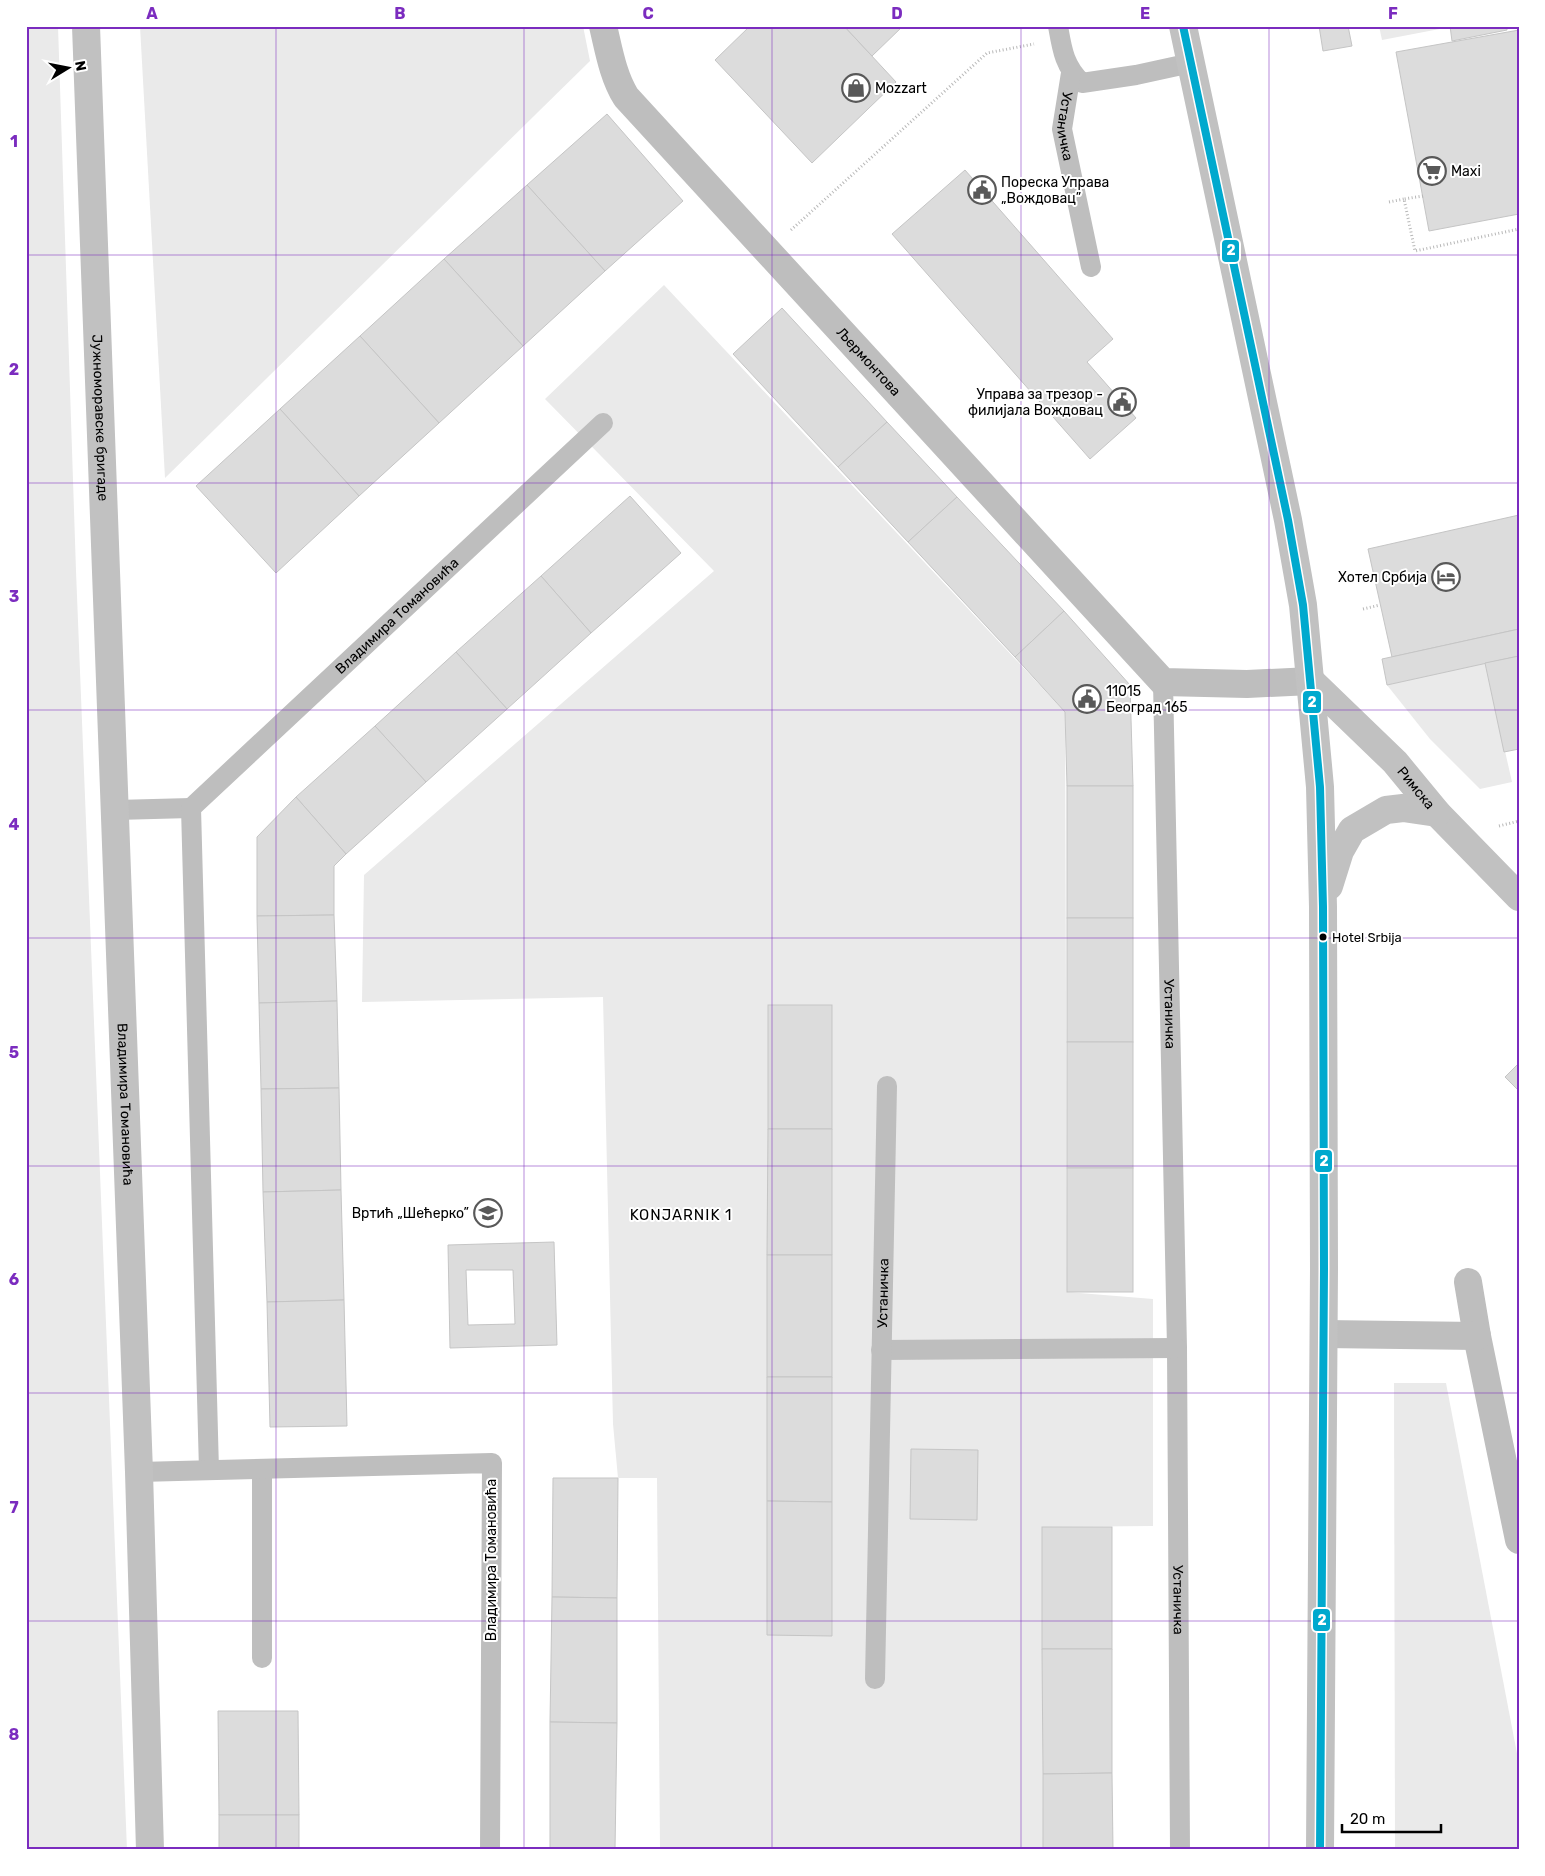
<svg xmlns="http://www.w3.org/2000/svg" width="1545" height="1876" font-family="Rubik,sans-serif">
  <rect width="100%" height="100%" fill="#fff"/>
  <!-- green -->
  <g fill="#eaeaea">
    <path d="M26 26H58L76 571 127 1850H26Z"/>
    <path d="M140 26H583L590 61 165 478Z"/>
    <path d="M1379 26H1450V27L1382 40Z"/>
    <path d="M664 285 1065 712 1067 1292 1153 1299V1526L1042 1527 1043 1850H660L657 1478H618L613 1424 603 997 362 1002 364 875 714 571 545 399Z"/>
    <path d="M1485 663 1512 782 1480 789 1430 739 1387 685Z"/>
    <path d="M1394 1383H1446L1519 1764V1850H1395Z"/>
  </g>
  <!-- building -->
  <g fill="#dcdcdc" stroke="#c5c5c5" fill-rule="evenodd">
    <path d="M750 26H844L896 82 812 163 715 60Z"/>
    <path d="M844 26H903L872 56Z"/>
    <path d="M1319 26H1348L1352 46 1323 51Z"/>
    <path d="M1450 26H1507V30L1452 41Z"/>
    <path d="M1519 30V214L1429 231 1396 52Z"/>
    <path d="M607 114 683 201 605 271 527 185Z"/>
    <path d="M965 170 1113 339 1087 362 1136 418 1090 459 892 234Z"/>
    <path d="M527 185 605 271 523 346 444 259Z"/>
    <path d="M444 259 523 346 439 423 360 336Z"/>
    <path d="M782 308 887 422 838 467 733 354Z"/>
    <path d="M360 336 439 423 359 496 280 409Z"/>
    <path d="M280 409 359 496 276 573 196 486Z"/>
    <path d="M887 422 957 497 908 542 838 467Z"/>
    <path d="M630 496 681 553 591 633 541 576Z"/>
    <path d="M957 497 1064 611 1015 657 908 542Z"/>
    <path d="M1519 515V629L1392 657 1368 549Z"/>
    <path d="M541 576 591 633 507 709 456 652Z"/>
    <path d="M1064 611 1130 685 1133 786H1067L1065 712 1015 657Z"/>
    <path d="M1519 629V656L1387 685 1382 659Z"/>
    <path d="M456 652 507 709 426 782 375 726Z"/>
    <path d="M1519 656V749L1504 752 1485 663Z"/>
    <path d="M375 726 426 782 346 854 296 797Z"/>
    <rect x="1067" y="786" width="66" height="132"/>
    <path d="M296 797 346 854 334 866V915L257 916V837Z"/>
    <path d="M334 915 337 1001 259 1003 257 916Z"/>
    <rect x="1067" y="918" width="66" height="124"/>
    <path d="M337 1001 339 1088 261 1089 259 1003Z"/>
    <rect x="768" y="1005" width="64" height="124"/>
    <rect x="1067" y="1042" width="66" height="126"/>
    <path d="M1519 1063V1091L1505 1077Z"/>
    <path d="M339 1088 341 1190 263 1192 261 1089Z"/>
    <path d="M768 1129H832V1255H767Z"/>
    <rect x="1067" y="1168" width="66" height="124"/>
    <path d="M341 1190 344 1300 267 1302 263 1192Z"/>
    <path d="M554 1242 557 1345 450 1348 448 1245ZM466 1270H513L515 1324 468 1325Z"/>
    <rect x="767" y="1255" width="65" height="122"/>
    <path d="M344 1300 347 1426 270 1427 267 1302Z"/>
    <path d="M767 1377H832V1502L767 1501Z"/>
    <path d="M911 1449 978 1450 977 1520 910 1519Z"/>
    <path d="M553 1478H618L617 1598 552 1597Z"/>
    <path d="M767 1501 832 1502V1636L767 1635Z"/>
    <rect x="1042" y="1527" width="70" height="122"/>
    <path d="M552 1597 617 1598V1723L550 1722Z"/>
    <path d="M1042 1649H1112V1773L1043 1774Z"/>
    <path d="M218 1711H298L299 1815H219Z"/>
    <path d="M550 1722 617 1723 615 1850 550 1849Z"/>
    <path d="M1112 1773 1113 1850H1043V1774Z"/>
    <rect x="219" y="1815" width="80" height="35"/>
  </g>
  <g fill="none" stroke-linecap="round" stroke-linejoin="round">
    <!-- path -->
    <g stroke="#b8b8b8" stroke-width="3" stroke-dasharray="1 2.5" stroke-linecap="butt">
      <path d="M1423 196 1404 199 1415 251 1519 229"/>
      <path d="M1389 202 1404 199"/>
      <path d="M791 230 987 53 1034 44"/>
      <path d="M1363 609 1380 605"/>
      <path d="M1499 826 1519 821"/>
    </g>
    <!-- lane -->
    <g stroke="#bebebe" stroke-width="20">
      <path d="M1058 26C1062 49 1064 66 1082 83L1136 75 1191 63"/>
      <path id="s1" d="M1071 73 1062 129 1091 267"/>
      <path id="s2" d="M1163 682 1177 1348 1180 1850"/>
      <path d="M116 810 191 808"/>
      <path d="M881 1350 1177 1348"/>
      <path d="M262 1469V1658"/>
      <path id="s3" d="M209 1470 191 808 603 423"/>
      <path d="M139 1472 492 1463 490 1850"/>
      <path id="s4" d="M875 1679 887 1086"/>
    </g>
    <!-- street -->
    <g stroke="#bebebe" stroke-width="28">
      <path id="s5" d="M603 26C609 51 613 76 626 97L1163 682 1247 684 1311 681"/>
      <path d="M1468 1282 1477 1336 1519 1540"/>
      <path d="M1324 1334 1477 1336"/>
    </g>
    <!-- secondary -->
    <g stroke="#c1c1c1" stroke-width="28">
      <path id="s6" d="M86 26 139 1472 150 1850"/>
      <path d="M1183 26 1288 520 1303 605 1320 787 1323 907 1324 1268 1320 1850"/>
      <path id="s7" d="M1311 681 1395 762 1437 813 1519 897"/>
      <path d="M1329 886 1340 851 1352 830 1386 810 1403 808 1437 813"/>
    </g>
    <defs>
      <path id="bus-1" d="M1183 26 1288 520 1303 605 1320 787 1323 907 1324 1268 1320 1850"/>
    </defs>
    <!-- bus-1 casing -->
    <use href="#bus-1" stroke="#fff" stroke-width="11"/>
    <!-- bus-1 -->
    <use href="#bus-1" stroke="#00a9ce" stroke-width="8"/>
  </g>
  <!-- grid -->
  <path fill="none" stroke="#7b2cbf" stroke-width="1" stroke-opacity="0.55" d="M276 26V1850M524 26V1850M772 26V1850M1021 26V1850M1269 26V1850M26 255H1519M26 483H1519M26 710H1519M26 938H1519M26 1166H1519M26 1393H1519M26 1621H1519"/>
  <!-- icons -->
  <defs>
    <symbol id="shop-ring" viewBox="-11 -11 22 22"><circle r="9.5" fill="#fff" stroke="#595959" stroke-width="1.5"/><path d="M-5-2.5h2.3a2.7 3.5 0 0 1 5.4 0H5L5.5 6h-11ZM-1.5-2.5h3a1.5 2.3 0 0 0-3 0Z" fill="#595959"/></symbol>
    <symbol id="supermarket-ring" viewBox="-11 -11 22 22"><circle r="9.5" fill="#fff" stroke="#595959" stroke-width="1.5"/><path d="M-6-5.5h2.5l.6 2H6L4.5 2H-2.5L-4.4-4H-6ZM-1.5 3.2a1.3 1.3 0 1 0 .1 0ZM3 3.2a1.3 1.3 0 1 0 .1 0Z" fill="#595959"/></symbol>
    <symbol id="civic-ring" viewBox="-11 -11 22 22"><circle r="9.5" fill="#fff" stroke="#595959" stroke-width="1.5"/><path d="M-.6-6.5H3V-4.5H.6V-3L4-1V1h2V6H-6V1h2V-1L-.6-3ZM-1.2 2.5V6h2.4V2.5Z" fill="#595959"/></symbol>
    <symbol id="hotel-ring" viewBox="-11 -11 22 22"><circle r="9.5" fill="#fff" stroke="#595959" stroke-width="1.5"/><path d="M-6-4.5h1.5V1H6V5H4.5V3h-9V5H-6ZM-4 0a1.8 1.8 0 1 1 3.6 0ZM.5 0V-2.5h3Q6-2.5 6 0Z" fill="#595959"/></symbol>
    <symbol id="school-ring" viewBox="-11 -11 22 22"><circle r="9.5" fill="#fff" stroke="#595959" stroke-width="1.5"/><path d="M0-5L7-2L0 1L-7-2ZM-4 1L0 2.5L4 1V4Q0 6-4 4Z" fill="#595959"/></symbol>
  </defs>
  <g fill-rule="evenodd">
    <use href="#shop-ring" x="840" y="72" width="32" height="32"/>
    <use href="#supermarket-ring" x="1416" y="155" width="32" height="32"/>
    <use href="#civic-ring" x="966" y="174" width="32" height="32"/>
    <use href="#civic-ring" x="1106" y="386" width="32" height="32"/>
    <use href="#hotel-ring" x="1430" y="561" width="32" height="32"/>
    <use href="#civic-ring" x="1071" y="683" width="32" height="32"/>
    <use href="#school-ring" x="472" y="1197" width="32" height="32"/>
  </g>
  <!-- markers -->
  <circle fill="#000" stroke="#fff" stroke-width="2" cx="1323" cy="937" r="4.5"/>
  <g text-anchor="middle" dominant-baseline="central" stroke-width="4" stroke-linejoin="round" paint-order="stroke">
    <!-- bus labels -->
    <g font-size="13" fill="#000" stroke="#fff" text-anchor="start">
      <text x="1332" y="937">Hotel Srbija</text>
    </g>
    <!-- poi labels -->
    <g font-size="14" fill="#000" stroke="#fff" text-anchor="start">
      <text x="875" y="88">Mozzart</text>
      <text x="1451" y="171">Maxi</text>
      <text x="1001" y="182">Пореска Управа<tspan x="1001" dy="16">„Вождовац”</tspan></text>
      <text x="1103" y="394" text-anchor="end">Управа за трезор -<tspan x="1103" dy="16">филијала Вождовац</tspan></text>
      <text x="1427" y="577" text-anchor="end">Хотел Србија</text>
      <text x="1106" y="691">11015<tspan x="1106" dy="16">Београд 165</tspan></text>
      <text x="469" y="1213" text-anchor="end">Вртић „Шећерко”</text>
    </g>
    <!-- street labels -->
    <g font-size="14" fill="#000" stroke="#fff">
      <text stroke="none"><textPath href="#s1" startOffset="54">Устаничка</textPath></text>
      <text stroke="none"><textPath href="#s5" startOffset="434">Љермонтова</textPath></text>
      <text stroke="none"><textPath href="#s6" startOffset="392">Јужноморавске бригаде</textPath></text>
      <text stroke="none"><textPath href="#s3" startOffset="944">Владимира Томановића</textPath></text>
      <text stroke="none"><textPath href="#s7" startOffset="150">Римска</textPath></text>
      <text stroke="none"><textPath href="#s2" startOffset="332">Устаничка</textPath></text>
      <text stroke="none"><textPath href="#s6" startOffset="1079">Владимира Томановића</textPath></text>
      <text stroke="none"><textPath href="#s4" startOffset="386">Устаничка</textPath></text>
      <text transform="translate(491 1560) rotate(-90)">Владимира Томановића</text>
      <text stroke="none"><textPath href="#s2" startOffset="918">Устаничка</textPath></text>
    </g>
    <!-- neighbourhood labels -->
    <g font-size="15" letter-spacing="1" fill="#000" stroke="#fff">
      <text x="681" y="1215">KONJARNIK 1</text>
    </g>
  </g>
  <g stroke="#fff" stroke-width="2">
    <rect x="1221" y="239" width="19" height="24" rx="5" fill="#00a9ce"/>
    <rect x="1302" y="690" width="20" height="24" rx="5" fill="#00a9ce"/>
    <rect x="1314" y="1149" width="19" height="24" rx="5" fill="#00a9ce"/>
    <rect x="1312" y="1608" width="19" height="24" rx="5" fill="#00a9ce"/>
  </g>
  <g font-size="14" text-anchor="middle" font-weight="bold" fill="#fff">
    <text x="1231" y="255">2</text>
    <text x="1312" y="707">2</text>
    <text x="1324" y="1166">2</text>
    <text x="1322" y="1625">2</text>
  </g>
  <!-- border -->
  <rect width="1545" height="1876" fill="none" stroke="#ffffff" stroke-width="55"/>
  <!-- north arrow -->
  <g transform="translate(68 68) rotate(80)" stroke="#ffffff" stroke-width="4" paint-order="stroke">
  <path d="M0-4L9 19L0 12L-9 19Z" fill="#000000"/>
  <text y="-8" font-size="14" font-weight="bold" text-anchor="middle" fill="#000000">N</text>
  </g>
  <!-- scale -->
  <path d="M1342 1824v8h99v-8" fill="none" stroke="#000000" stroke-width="2.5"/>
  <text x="1350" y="1824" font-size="15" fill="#000000" stroke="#ffffff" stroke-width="4" paint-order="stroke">20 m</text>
  <rect x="28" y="28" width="1490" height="1820" fill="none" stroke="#7b2cbf" stroke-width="2"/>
  <g font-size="16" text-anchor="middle" font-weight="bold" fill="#7b2cbf">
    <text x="152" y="19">A</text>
    <text x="400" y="19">B</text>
    <text x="648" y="19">C</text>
    <text x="897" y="19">D</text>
    <text x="1145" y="19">E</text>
    <text x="1393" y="19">F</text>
    <text x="14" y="147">1</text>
    <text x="14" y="375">2</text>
    <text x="14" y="602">3</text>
    <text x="14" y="830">4</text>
    <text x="14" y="1058">5</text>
    <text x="14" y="1285">6</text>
    <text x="14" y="1513">7</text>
    <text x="14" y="1740">8</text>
  </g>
</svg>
